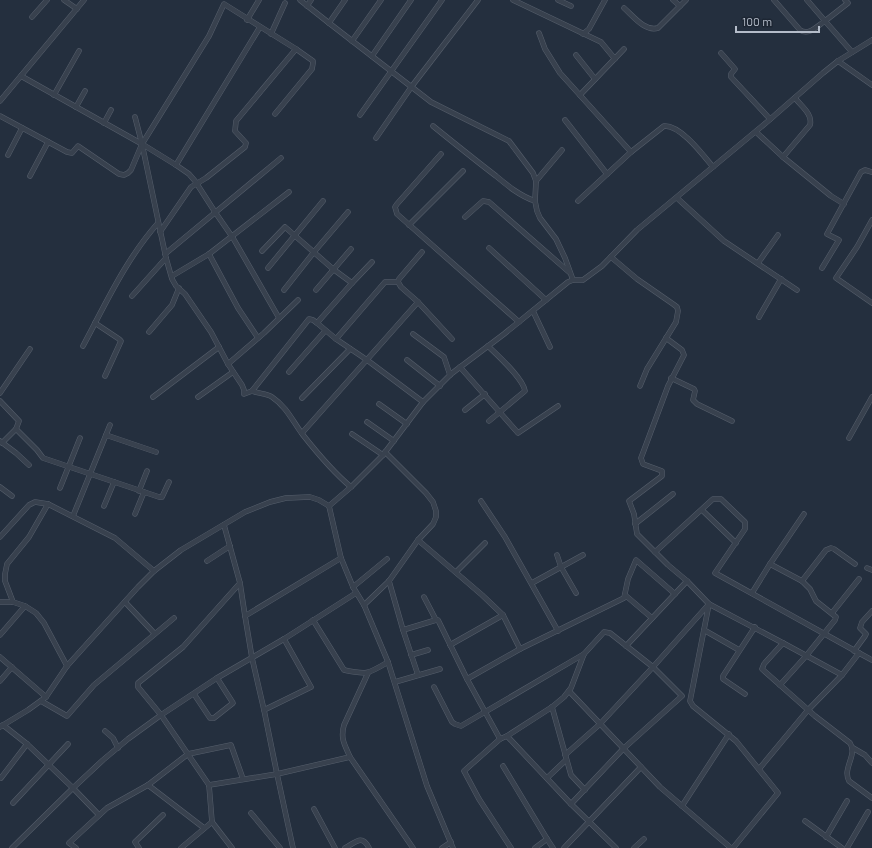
<svg xmlns="http://www.w3.org/2000/svg" width="872" height="848" font-family="Barlow,sans-serif">
  <rect width="100%" height="100%" fill="#242f3e"/>
  <g fill="none" stroke-linecap="round" stroke-linejoin="round">
    <defs>
      <g id="street">
        <path d="M64 0 77 9"/>
        <path d="M300 0 329 23"/>
        <path d="M345 0 329 23 431 102 509 141 533 173 536 181 535 201 537 211 540 218 556 239 565 258 573 280"/>
        <path d="M513 0 601 42 615 59"/>
        <path d="M558 0 571 6"/>
        <path d="M673 0 680 6"/>
        <path d="M774 0 800 30C809 36 817 26 825 21L852 52"/>
        <path d="M807 0 825 21 848 3 845 0"/>
        <path d="M307 6 311 0"/>
        <path d="M624 8C633 16 645 32 658 28L686 0"/>
        <path d="M32 17 47 0"/>
        <path d="M247 20 259 0"/>
        <path d="M539 33 545 49 560 73 631 152 664 126C681 125 703 155 713 167"/>
        <path d="M271 34 285 3"/>
        <path d="M583 34 589 29 605 0"/>
        <path d="M352 41 381 0"/>
        <path d="M721 53 735 69 731 74V77L770 119"/>
        <path d="M576 55 595 79"/>
        <path d="M372 56 411 0"/>
        <path d="M838 61 872 85"/>
        <path d="M21 76 142 144 176 165 189 174 195 181 215 212 233 238 279 318"/>
        <path d="M54 95 79 51"/>
        <path d="M580 95 624 49"/>
        <path d="M0 101 84 0"/>
        <path d="M76 107 85 91"/>
        <path d="M360 115 442 0"/>
        <path d="M0 116 67 152 72 153 78 146 119 174 124 175 128 173 131 170 142 144 209 36 224 4 296 49 313 61V63L312 69 275 114"/>
        <path d="M135 117 142 144 166 258 172 279 176 286 185 294 211 332 228 364 242 385 244 390V394L252 391C259 394 266 393 272 397 287 407 293 422 303 435 318 454 333 472 351 487"/>
        <path d="M565 120 607 174"/>
        <path d="M104 123 111 110"/>
        <path d="M433 126C454 143 475 160 496 176 508 186 520 196 535 201"/>
        <path d="M756 132 783 157 831 196 844 204"/>
        <path d="M376 138 412 86 478 0"/>
        <path d="M441 154 397 204 395 207 397 214 519 322"/>
        <path d="M8 155 22 128"/>
        <path d="M783 157 810 125C813 114 801 106 795 98"/>
        <path d="M176 165 260 27"/>
        <path d="M30 176 48 142"/>
        <path d="M536 181 562 150"/>
        <path d="M677 198 724 241 797 290"/>
        <path d="M578 201 631 152"/>
        <path d="M465 217 483 201 489 202 569 272"/>
        <path d="M872 220 857 247 836 278 872 303"/>
        <path d="M409 225 463 171"/>
        <path d="M160 232 191 187 206 178 245 147 246 143 235 131 236 121 296 49"/>
        <path d="M489 248 546 300"/>
        <path d="M422 252 399 279 398 282 401 287 418 302 452 339"/>
        <path d="M165 254 281 158"/>
        <path d="M209 254 238 308 258 338"/>
        <path d="M611 257 637 279 673 304 677 307 678 311 676 322 647 369 640 386"/>
        <path d="M758 263 778 235"/>
        <path d="M268 268 323 201"/>
        <path d="M822 268 839 240 827 234 861 172 865 170 872 172"/>
        <path d="M172 276 209 254 289 192"/>
        <path d="M352 283 372 262"/>
        <path d="M284 290 314 252 348 212"/>
        <path d="M316 290 351 249"/>
        <path d="M132 296 166 258"/>
        <path d="M533 311 550 347"/>
        <path d="M759 317 781 279"/>
        <path d="M95 323 119 339 121 341 105 376"/>
        <path d="M317 323 336 339 367 360 423 402"/>
        <path d="M149 332 172 305 179 288"/>
        <path d="M413 334 444 357 450 375"/>
        <path d="M666 338 682 350 684 355 668 386 641 458 643 464 662 471V476L629 501 634 514 637 534 668 565 687 581 709 604 783 643 764 664 762 669 815 716 850 743C858 755 842 768 849 781L872 798"/>
        <path d="M336 339 385 282H398"/>
        <path d="M83 346C106 303 126 259 158 223"/>
        <path d="M488 346C497 355 523 378 525 391L489 421"/>
        <path d="M407 360 440 386"/>
        <path d="M228 364 264 333 298 300"/>
        <path d="M460 367 518 433 558 406"/>
        <path d="M289 372 325 331"/>
        <path d="M671 378 694 389 695 391 693 400 697 404 732 421"/>
        <path d="M252 391 309 319 313 320 317 323 352 283 333 269 285 227 262 251"/>
        <path d="M0 393 30 349"/>
        <path d="M153 397 219 347"/>
        <path d="M198 397 233 372"/>
        <path d="M302 398 350 349"/>
        <path d="M0 401 19 421 16 429 2 443"/>
        <path d="M379 404 407 424"/>
        <path d="M465 410 485 394"/>
        <path d="M367 422 394 441"/>
        <path d="M16 429 37 450 43 458 159 497H162L169 482"/>
        <path d="M302 433 418 302"/>
        <path d="M352 434 383 455"/>
        <path d="M106 435 156 452"/>
        <path d="M849 438 872 397"/>
        <path d="M0 441 16 453 29 465"/>
        <path d="M0 487 12 496"/>
        <path d="M60 488 80 438"/>
        <path d="M139 491 147 471"/>
        <path d="M481 501 505 537 558 631"/>
        <path d="M104 506 114 482"/>
        <path d="M329 506 341 558 353 587 364 605 388 662 427 786 453 848"/>
        <path d="M702 510 736 543"/>
        <path d="M135 514 144 492"/>
        <path d="M73 516 110 425"/>
        <path d="M635 524 673 494"/>
        <path d="M224 525 240 583 245 616"/>
        <path d="M0 537 29 505 35 502 48 504 115 538 154 571"/>
        <path d="M418 540 482 595 503 615 520 649"/>
        <path d="M655 552 713 499H721L745 522V529L715 573 859 653 842 675 808 710 759 769"/>
        <path d="M557 555 561 567 576 593"/>
        <path d="M207 561 230 546"/>
        <path d="M770 564 802 581 810 589 816 601 836 617 835 620 806 656 780 685"/>
        <path d="M867 568 872 570"/>
        <path d="M456 572 485 543"/>
        <path d="M389 581 403 630"/>
        <path d="M802 581 826 550 831 548 834 549 855 564"/>
        <path d="M532 583 583 555"/>
        <path d="M353 587 387 559"/>
        <path d="M752 593 770 564 804 514"/>
        <path d="M625 595 652 618"/>
        <path d="M424 597 436 620"/>
        <path d="M0 602H13L25 606"/>
        <path d="M13 602 5 581V574L7 564 29 537 48 504"/>
        <path d="M125 602 154 633"/>
        <path d="M364 605 389 581 418 540 433 524 436 517V511L433 502 426 493 385 452"/>
        <path d="M832 613 859 579"/>
        <path d="M313 620 344 670C367 675 368 674 388 662"/>
        <path d="M704 630 739 650"/>
        <path d="M0 635 25 606 36 613 44 623 67 666"/>
        <path d="M284 639 311 687 264 710 252 658 245 616 341 558"/>
        <path d="M783 643 842 675"/>
        <path d="M450 645 503 615"/>
        <path d="M626 646 687 581"/>
        <path d="M854 651 865 636 866 634 860 628 862 622 872 611"/>
        <path d="M859 653 872 660"/>
        <path d="M411 655 428 650"/>
        <path d="M0 657 46 697"/>
        <path d="M418 675 403 630 436 620H438L467 679 500 739"/>
        <path d="M467 679 520 649 624 598 628 579 636 560 675 594"/>
        <path d="M0 681 12 667"/>
        <path d="M395 682 440 669"/>
        <path d="M434 687 452 722 455 724 461 726 584 654"/>
        <path d="M569 691 660 787 731 848"/>
        <path d="M194 694 210 718H214L233 703 217 678"/>
        <path d="M745 694 723 679V676L755 627"/>
        <path d="M41 701 67 716 94 685 174 618"/>
        <path d="M552 707 571 775 585 790"/>
        <path d="M264 710 277 774 350 757C345 745 340 739 344 725L368 673"/>
        <path d="M3 725 27 744 73 788 12 848"/>
        <path d="M0 727 28 710 46 697 67 666 138 587 154 571 181 550 245 512 270 502 286 498 310 497 319 500 329 506 351 487 383 455 423 402 451 374 504 334 568 282 573 280H583L602 266 637 230 767 122 823 73 838 61 872 40"/>
        <path d="M105 731 113 738 118 748"/>
        <path d="M507 736 552 707 564 697 571 688 584 654 604 632 610 633 653 667 709 604 690 701 693 706 736 741 778 793 733 848"/>
        <path d="M853 748 865 755 872 763"/>
        <path d="M565 755 600 724 653 667 682 696 623 749 571 804"/>
        <path d="M350 757 413 848"/>
        <path d="M503 766 547 839"/>
        <path d="M1 778 27 744"/>
        <path d="M547 778 566 760"/>
        <path d="M148 785 204 828"/>
        <path d="M209 785 161 715 217 678 284 639 356 593"/>
        <path d="M13 803 68 744"/>
        <path d="M682 806 729 734"/>
        <path d="M314 809 335 848"/>
        <path d="M251 813 280 848"/>
        <path d="M99 815 73 788 103 760 128 739 161 715 138 687V683L183 647 240 583"/>
        <path d="M805 821 842 848"/>
        <path d="M212 822 232 848"/>
        <path d="M826 837 847 801"/>
        <path d="M76 848 69 843 107 808 148 785 188 754 231 745 243 779"/>
        <path d="M139 848 135 842 163 815"/>
        <path d="M181 848 212 822 209 785 277 774 293 848"/>
        <path d="M345 848C356 842 362 834 369 848"/>
        <path d="M442 848 451 842"/>
        <path d="M511 848 479 799 464 771 500 739 507 736 571 804 616 848"/>
        <path d="M535 848 547 839 553 848"/>
        <path d="M564 848 641 767"/>
        <path d="M634 848 644 839"/>
        <path d="M847 848 868 812"/>
      </g>
    </defs>
    <!-- street casing -->
    <use href="#street" stroke="#565f6c" stroke-width="5.5"/>
    <!-- street -->
    <use href="#street" stroke="#38414e" stroke-width="4.5"/>
  </g>
  <!-- scale -->
  <path d="M736 26v6h83v-6" fill="none" stroke="#b4bcc9" stroke-width="2"/>
  <text x="742" y="26" font-size="12" fill="#b4bcc9" stroke="#1d2633" stroke-width="3" paint-order="stroke">100 m</text>
</svg>
